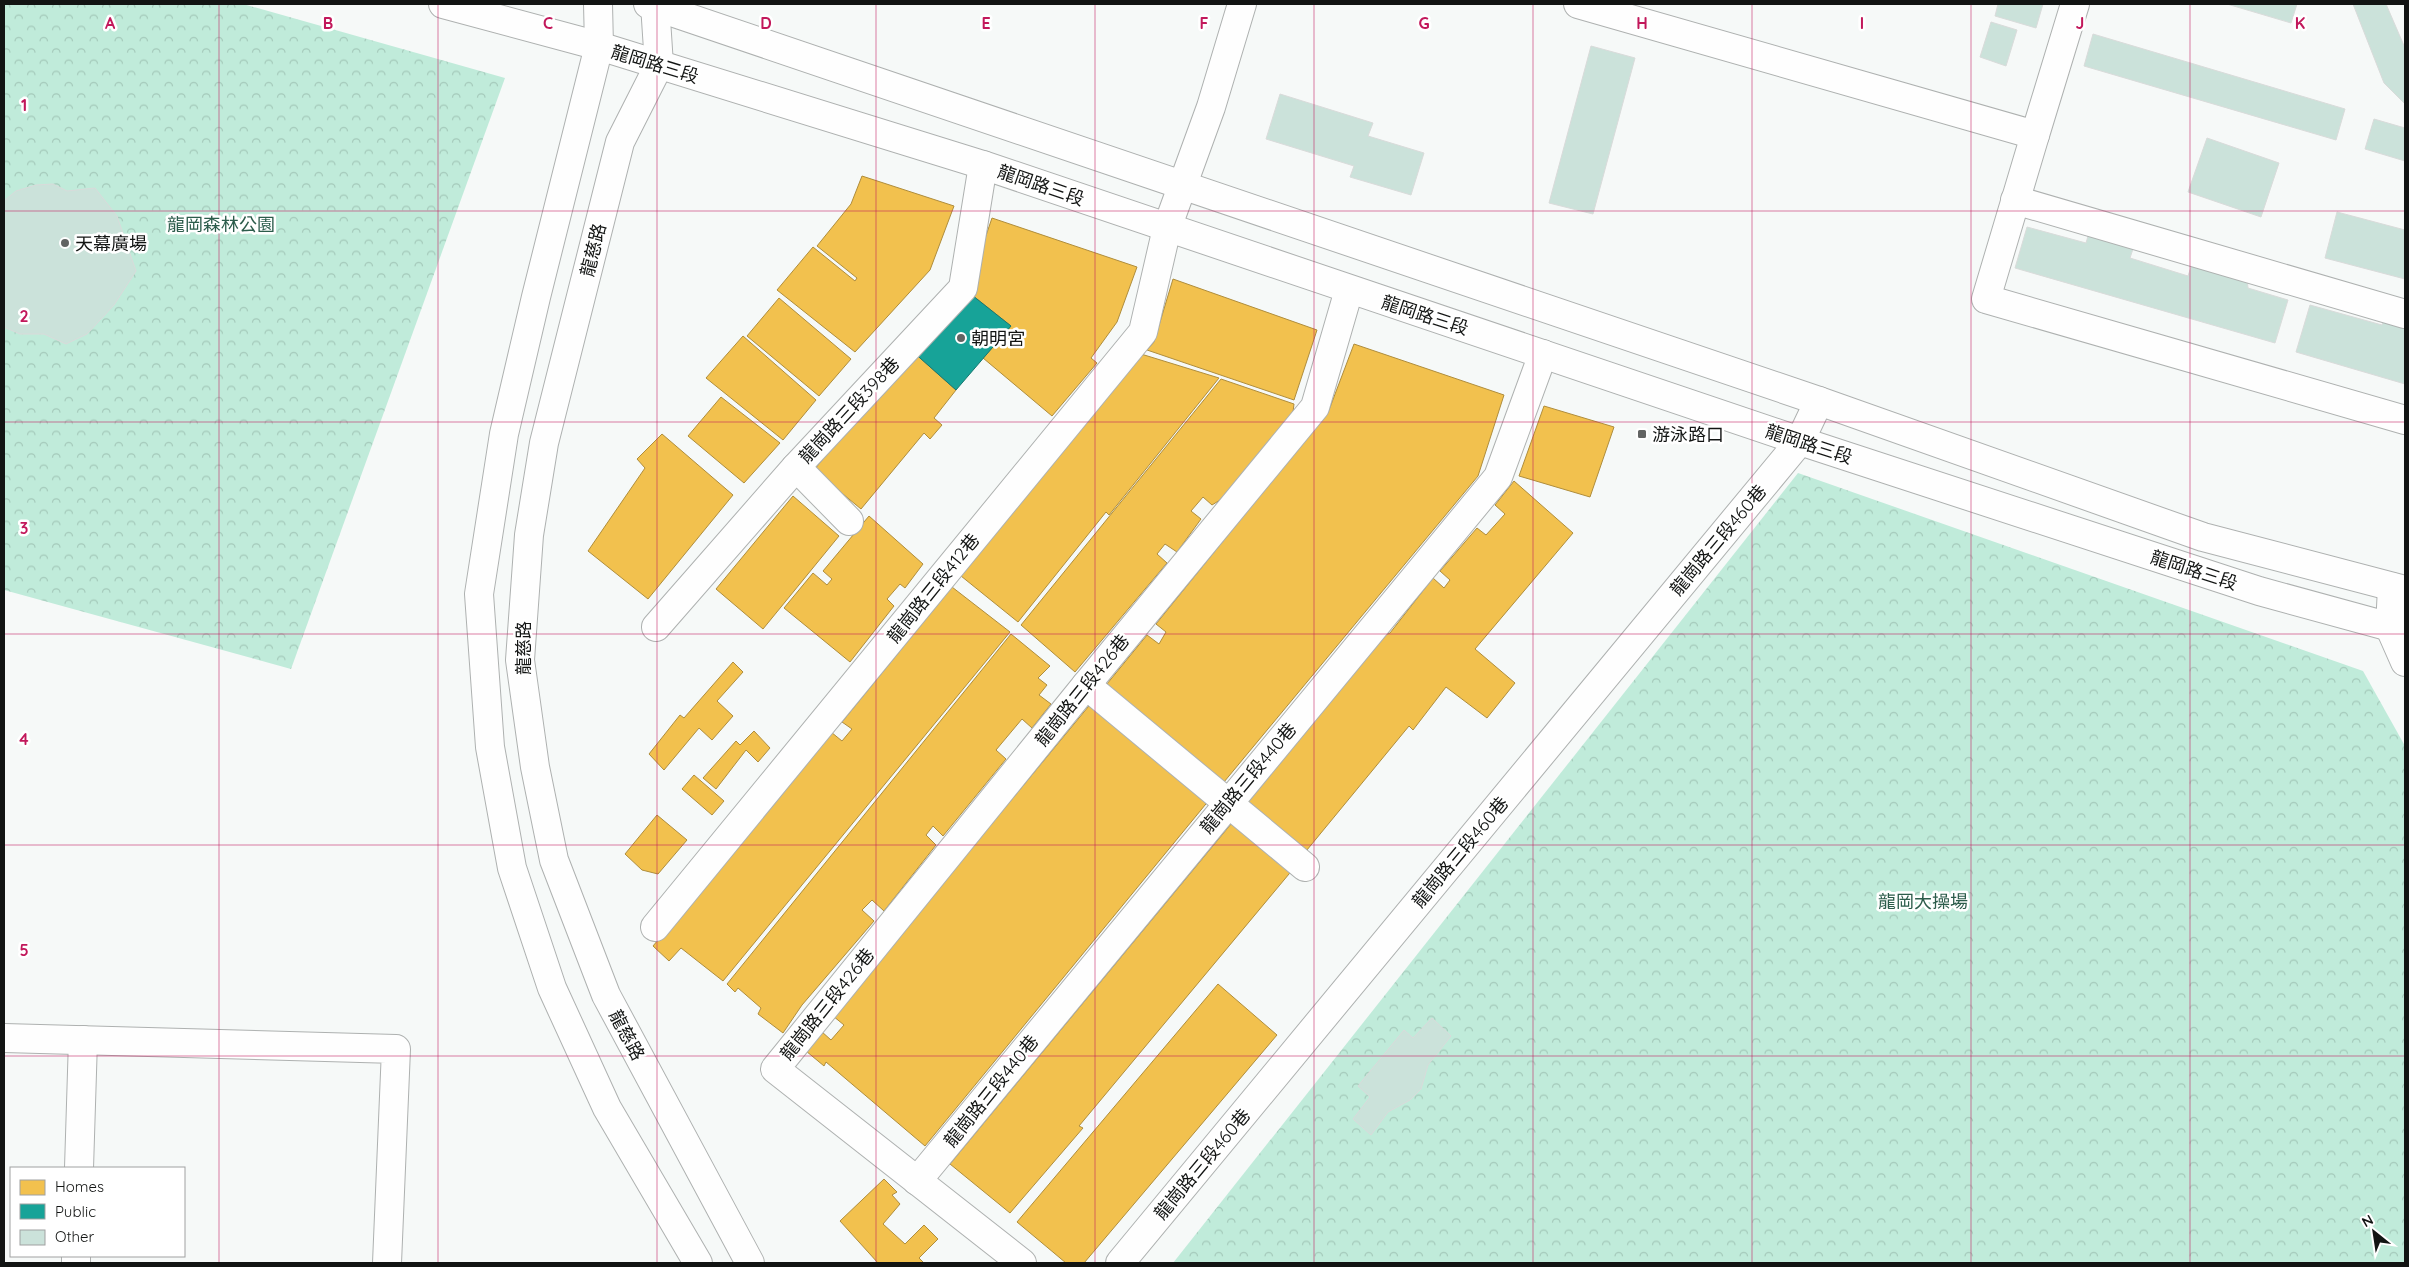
<svg xmlns="http://www.w3.org/2000/svg" width="2409" height="1267" font-family="Quicksand,'Noto Sans TC',sans-serif">
  <defs>
    <pattern id="park-crowns" width="20" height="18" patternUnits="userSpaceOnUse" patternTransform="scale(1.25)"><rect width="20" height="18" fill="#c0ebda"/><path d="M2 6a3 3 0 1 1 6 0M12 15a3 3 0 1 1 6 0" fill="none" stroke="#a4c9ba"/></pattern>
  </defs>
  <rect width="100%" height="100%" fill="#f6f9f8"/>
  <!-- park -->
  <g fill="url(#park-crowns)">
    <path d="M4 4H243L505 78 291 669 4 590Z"/>
    <path d="M1798 473 2363 671 2405 746V1263H1173Z"/>
  </g>
  <!-- homes -->
  <g fill="#f2c14e" stroke="#af8d3c">
    <path d="M862 176 954 206 930 270 855 352 777 290 813 247 855 281 857 278 817 246 851 204Z"/>
    <path d="M992 218 1137 267 1117 322 1091 358 1097 363 1052 416 983 358 1011 326 967 291Z"/>
    <path d="M1173 279 1317 330 1294 400 1147 350 1154 342Z"/>
    <path d="M779 298 851 359 819 396 747 336Z"/>
    <path d="M743 336 816 400 783 440 706 378Z"/>
    <path d="M1354 344 1504 395 1478 476 1219 788 1102 690 1147 635 1159 644 1166 632 1156 624 1329 410Z"/>
    <path d="M911 350 956 390 934 418 942 425 930 439 924 433 861 509 814 470Z"/>
    <path d="M1141 354 1219 378 1109 515 1106 512 1018 622 961 576Z"/>
    <path d="M1221 379 1294 404 1293 412 1220 500 1212 505 1203 497 1191 511 1201 519 1177 552 1165 544 1157 554 1167 563 1075 672 1021 625Z"/>
    <path d="M721 397 780 443 744 483 688 436Z"/>
    <path d="M1544 406 1614 427 1590 497 1519 476Z"/>
    <path d="M662 434 733 495 648 599 588 551 645 468 637 459Z"/>
    <path d="M1514 481 1573 533 1475 649 1515 683 1487 718 1446 687 1413 730 1409 726 1302 856 1243 808 1383 636 1390 633 1433 578 1444 588 1450 580 1440 571 1477 528 1486 535 1505 514 1495 505Z"/>
    <path d="M793 496 839 536 763 629 716 589Z"/>
    <path d="M869 516 923 564 905 588 900 584 887 599 894 606 850 662 784 608 813 573 827 585 832 579 823 571Z"/>
    <path d="M952 587 1010 632 723 981 681 948 669 961 653 946 831 732 842 741 852 729 842 722Z"/>
    <path d="M1011 634 1050 666 1038 678 1047 685 1039 695 1051 704 1032 728 1022 719 996 750 1006 759 943 836 933 826 926 835 936 845 884 911 872 900 862 910 874 921 802 1005 783 1033 758 1014 761 1008 738 988 735 992 727 984Z"/>
    <path d="M733 662 743 672 717 701 733 716 712 740 699 728 664 770 649 754 680 715 684 718Z"/>
    <path d="M1093 701 1210 799 925 1146 826 1062 824 1066 806 1051 821 1031 831 1040 844 1025 833 1016Z"/>
    <path d="M754 731 770 748 758 762 746 750 716 789 703 778 736 741 740 745Z"/>
    <path d="M694 775 724 801 712 815 682 789Z"/>
    <path d="M657 815 687 840 658 874 642 870 625 854Z"/>
    <path d="M1236 818 1294 868 1079 1126 1083 1128 1010 1213 950 1164Z"/>
    <path d="M1218 984 1277 1035 1084 1263H1066L1017 1222Z"/>
    <path d="M884 1179 897 1192 892 1195 900 1204 883 1224 905 1244 924 1225 938 1239 919 1258 924 1263H878L840 1221Z"/>
  </g>
  <!-- public -->
  <path fill="#17a398" stroke="#167870" d="M963 288 1011 326 956 390 911 350Z"/>
  <!-- building -->
  <g fill="#cbe2da" stroke="#d9dbda">
    <path d="M1998 4H2043L2036 28 1995 16Z"/>
    <path d="M2227 4H2297L2291 23Z"/>
    <path d="M2353 4H2386L2405 48V104L2384 83Z"/>
    <path d="M1991 22 2017 30 2006 66 1980 57Z"/>
    <path d="M2093 34 2345 109 2336 140 2084 66Z"/>
    <path d="M1591 46 1635 58 1593 214 1549 203Z"/>
    <path d="M1280 94 1373 123 1368 136 1424 153 1411 195 1350 177 1354 166 1266 139Z"/>
    <path d="M2374 119 2405 128V161L2365 149Z"/>
    <path d="M2207 138 2279 163 2261 217 2188 192Z"/>
    <path d="M53 184 67 191 95 188 117 216 136 271 114 305 87 334 66 344 44 334H20L4 327V201L16 191 36 185Z"/>
    <path d="M2337 212 2405 230V279L2325 258Z"/>
    <path d="M2027 227 2086 243 2088 236 2133 249 2130 258 2188 276 2193 261 2247 277 2248 288 2288 300 2275 343 2015 268Z"/>
    <path d="M2310 305 2382 325 2385 316 2405 322V384L2296 352Z"/>
    <path d="M1432 1018 1451 1036 1428 1065 1421 1089 1410 1100 1388 1112 1371 1135 1353 1119 1370 1097 1358 1086 1404 1030 1413 1038Z"/>
  </g>
  <g fill="none" stroke-linecap="round" stroke-linejoin="round">
    <defs>
      <g id="minor">
        <path d="M598 4 599 46 536 297 504 434 479 594 490 747 512 868 552 988 607 1108 698 1263"/>
        <path d="M655 4 659 65 620 142 544 443 529 535 520 660 535 767 554 860 606 995 750 1263"/>
        <path d="M1578 4 2035 135 2075 4"/>
        <path d="M2035 135 1986 299 2405 420"/>
        <path d="M2015 200 2405 314"/>
        <path d="M796 467 849 521"/>
        <path d="M2392 587 2390 628 2405 662"/>
        <path d="M656 627 796 467 963 288 983 165"/>
        <path d="M1086 685 1305 867"/>
        <path d="M655 927 1143 332 1167 228 1211 107 1242 4"/>
        <path d="M4 1038 396 1049 387 1263"/>
        <path d="M79 1168 83 1040"/>
        <path d="M917 1181 1498 477 1543 354"/>
        <path d="M76 1263V1256"/>
        <path d="M1022 1263 775 1069 1086 685 1315 407 1349 290"/>
        <path d="M1120 1263 1800 441 1819 401"/>
      </g>
      <g id="major">
        <path d="M443 4 599 46 983 165 1800 441 2259 591 2405 631"/>
        <path d="M648 4 1819 401 2203 537 2405 590"/>
      </g>
    </defs>
    <!-- minor casing -->
    <use href="#minor" stroke="#aeb1b0" stroke-width="30"/>
    <!-- major casing -->
    <use href="#major" stroke="#aeb1b0" stroke-width="30"/>
    <!-- minor -->
    <use href="#minor" stroke="#fefefe" stroke-width="28"/>
    <!-- major -->
    <use href="#major" stroke="#fefefe" stroke-width="28"/>
  </g>
  <!-- grid -->
  <path fill="none" stroke="#c2185b" stroke-width="1" stroke-opacity="0.55" d="M219 4V1263M438 4V1263M657 4V1263M876 4V1263M1095 4V1263M1314 4V1263M1533 4V1263M1752 4V1263M1971 4V1263M2190 4V1263M4 211H2405M4 422H2405M4 634H2405M4 845H2405M4 1056H2405"/>
  <!-- markers -->
  <g fill="#626463" stroke="#fff" stroke-width="2">
    <circle cx="65" cy="243" r="5"/>
    <circle cx="961" cy="338" r="5"/>
    <rect x="1637" y="429" width="10" height="10" rx="2.5"/>
  </g>
  <g text-anchor="middle" dominant-baseline="central" stroke-width="5" stroke-linejoin="round" paint-order="stroke">
    <!-- street labels -->
    <g font-size="18" fill="#121413" stroke="#fff">
      <text transform="translate(655 64) rotate(17)">龍岡路三段</text>
      <text transform="translate(1041 185) rotate(19)">龍岡路三段</text>
      <text transform="translate(593 250) rotate(-76)">龍慈路</text>
      <text transform="translate(1425 315) rotate(18)">龍岡路三段</text>
      <text transform="translate(849 410) rotate(-47)">龍崗路三段398巷</text>
      <text transform="translate(1809 444) rotate(18)">龍岡路三段</text>
      <text transform="translate(1718 540) rotate(-50)">龍崗路三段460巷</text>
      <text transform="translate(2194 570) rotate(18)">龍岡路三段</text>
      <text transform="translate(933 588) rotate(-51)">龍崗路三段412巷</text>
      <text transform="translate(523 648) rotate(-90)">龍慈路</text>
      <text transform="translate(1082 690) rotate(-51)">龍崗路三段426巷</text>
      <text transform="translate(1248 778) rotate(-50)">龍崗路三段440巷</text>
      <text transform="translate(1460 852) rotate(-50)">龍崗路三段460巷</text>
      <text transform="translate(827 1004) rotate(-51)">龍崗路三段426巷</text>
      <text transform="translate(627 1035) rotate(62)">龍慈路</text>
      <text transform="translate(991 1091) rotate(-51)">龍崗路三段440巷</text>
      <text transform="translate(1202 1164) rotate(-50)">龍崗路三段460巷</text>
    </g>
    <!-- park labels -->
    <g font-size="18" fill="#2c5c4b" stroke="#fff">
      <text x="221" y="224">龍岡森林公園</text>
      <text x="1923" y="901">龍岡大操場</text>
    </g>
    <!-- poi labels -->
    <g font-size="18" fill="#121413" stroke="#fff" text-anchor="start">
      <text x="75" y="243">天幕廣場</text>
      <text x="971" y="338">朝明宮</text>
      <text x="1652" y="434">游泳路口</text>
    </g>
  </g>
  <g font-size="16" text-anchor="middle" font-weight="bold" fill="#c2185b" stroke="#fff" stroke-width="5" stroke-linejoin="round" paint-order="stroke">
    <text x="110" y="29">A</text>
    <text x="328" y="29">B</text>
    <text x="548" y="29">C</text>
    <text x="766" y="29">D</text>
    <text x="986" y="29">E</text>
    <text x="1204" y="29">F</text>
    <text x="1424" y="29">G</text>
    <text x="1642" y="29">H</text>
    <text x="1862" y="29">I</text>
    <text x="2080" y="29">J</text>
    <text x="2300" y="29">K</text>
    <text x="24" y="111">1</text>
    <text x="24" y="322">2</text>
    <text x="24" y="534">3</text>
    <text x="24" y="745">4</text>
    <text x="24" y="956">5</text>
  </g>
  <!-- border -->
  <rect width="2409" height="1267" fill="none" stroke="#121413" stroke-width="10"/>
  <!-- legend -->
  <rect x="10" y="1167" width="175" height="90" fill="#ffffff" stroke="#a0a1a1"/>
  <rect x="20" y="1180" width="25" height="15" fill="#f2c14e" stroke="#a0a1a1"/>
  <text x="55" y="1192" font-size="15" fill="#121413">Homes</text>
  <rect x="20" y="1204" width="25" height="15" fill="#17a398" stroke="#a0a1a1"/>
  <text x="55" y="1217" font-size="15" fill="#121413">Public</text>
  <rect x="20" y="1230" width="25" height="15" fill="#cbe2da" stroke="#a0a1a1"/>
  <text x="55" y="1242" font-size="15" fill="#121413">Other</text>
  <!-- north arrow -->
  <g transform="translate(2374 1232) rotate(330)" stroke="#ffffff" stroke-width="4" paint-order="stroke">
  <path d="M0-4L9 19L0 12L-9 19Z" fill="#121413"/>
  <text y="-8" font-size="14" font-weight="bold" text-anchor="middle" fill="#121413">N</text>
  </g>
</svg>
